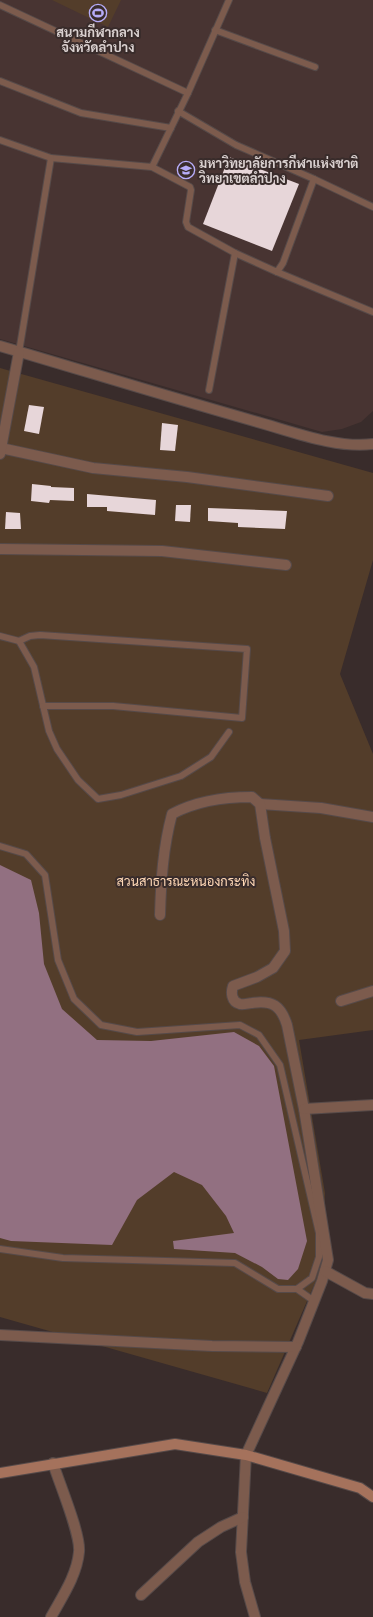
<svg xmlns="http://www.w3.org/2000/svg" width="373" height="1617" font-family="'DejaVu Sans',Sarabun,sans-serif">
  <rect width="100%" height="100%" fill="#392c2b"/>
  <!-- built -->
  <path fill="#483432" d="M0 0H373V411L361 422 342 429 322 432 0 339Z"/>
  <!-- green -->
  <g fill="#533d2a">
    <path d="M52 0H121L108 27Z"/>
    <path d="M0 368 373 473V560L340 674 373 754V1030L299 1040 325 1193 321 1269 267 1393 0 1317Z"/>
  </g>
  <!-- water -->
  <path fill="#927081" d="M0 865 31 880 39 913 44 964 62 1009 97 1040 151 1041 234 1032 259 1046 274 1066 307 1241 298 1269 288 1280 278 1279 262 1267 235 1253 174 1249 173 1241 234 1233 226 1216 202 1185 174 1172 137 1200 112 1245 11 1241 0 1238Z"/>
  <!-- building -->
  <g fill="#e7d6d9">
    <path d="M229 157 299 184 272 251 203 224Z"/>
    <path d="M29 405 44 407 39 434 24 431Z"/>
    <path d="M162 423 178 425 175 451 160 450Z"/>
    <path d="M32 484 51 486V487L74 488V501L50 500 49 503 31 501Z"/>
    <path d="M87 494 156 500 155 515 107 511V507H87Z"/>
    <path d="M176 505H191L190 522 175 521Z"/>
    <path d="M208 508 287 511 285 529 238 527V523L208 521Z"/>
    <path d="M6 512 20 513 21 529H5Z"/>
  </g>
  <g fill="none" stroke-linecap="round" stroke-linejoin="round">
    <defs>
      <g id="lane">
        <path d="M0 5 188 93"/>
        <path d="M215 30 315 67"/>
        <path d="M0 81 81 113 171 128"/>
        <path d="M178 111 236 145 314 179 373 207"/>
        <path d="M0 140 51 158 152 167 188 93 229 0"/>
        <path d="M152 167 190 187 191 190 186 222 188 227 235 253 277 272 283 263 314 179"/>
        <path d="M277 272 373 312"/>
        <path d="M19 352 51 158"/>
        <path d="M209 390 235 253"/>
        <path d="M0 636 19 641 34 667 49 731 57 749 78 780 98 799 121 795 181 776 211 757 229 732"/>
        <path d="M19 641 30 636 40 635 247 649 242 718 113 706H43"/>
        <path d="M0 846 26 854 45 875 58 960 74 999 101 1025 137 1032 240 1025 259 1035 280 1065 319 1233V1257L312 1278 297 1289H278L235 1263 63 1258 0 1249"/>
        <path d="M297 1289 314 1301"/>
      </g>
      <g id="street">
        <path d="M0 346C85 371 169 397 254 421 291 431 336 449 373 444"/>
        <path d="M1 448 93 468 187 477 328 496"/>
        <path d="M0 454 19 352"/>
        <path d="M0 549 162 551 286 565"/>
        <path d="M260 804 321 808 373 817"/>
        <path d="M160 915C161 880 163 848 172 814 196 801 225 797 252 797L260 804 265 838 284 931 285 951 273 968 257 977 233 986C231 992 231 1002 240 1004 243 1005 249 1003 252 1003 273 1000 281 1006 287 1025L304 1109 328 1260 322 1281 298 1342 246 1455 241 1552 245 1582 255 1617"/>
        <path d="M341 1001 373 991"/>
        <path d="M304 1109 373 1105"/>
        <path d="M325 1271 365 1293 373 1294"/>
        <path d="M0 1335 212 1346 296 1347"/>
        <path d="M141 1595 198 1542 221 1527 243 1517"/>
        <path d="M51 1617C62 1597 77 1575 79 1552 81 1534 59 1483 53 1463"/>
      </g>
      <path id="secondary" d="M0 1473 175 1444 246 1455 360 1488 373 1497"/>
    </defs>
    <!-- lane casing -->
    <use href="#lane" stroke="#564a49" stroke-width="8"/>
    <!-- street casing -->
    <use href="#street" stroke="#564a49" stroke-width="12"/>
    <!-- secondary casing -->
    <use href="#secondary" stroke="#564a49" stroke-width="12"/>
    <!-- lane -->
    <use href="#lane" stroke="#7c5b4d" stroke-width="6"/>
    <!-- street -->
    <use href="#street" stroke="#7c5b4d" stroke-width="10"/>
    <!-- secondary -->
    <use href="#secondary" stroke="#a5725c" stroke-width="10"/>
  </g>
  <!-- icons -->
  <defs>
    <symbol id="stadium-ring" viewBox="-11 -11 22 22"><circle r="9.5" fill="#392c2b" stroke="#b6acf8" stroke-width="1.5"/><path d="M0-5a6.5 5 0 1 0 0 10a6.5 5 0 1 0 0-10ZM-3.5-1.8h7v3.6h-7Z" fill="#b6acf8"/></symbol>
    <symbol id="university-ring" viewBox="-11 -11 22 22"><circle r="9.5" fill="#392c2b" stroke="#b6acf8" stroke-width="1.5"/><path d="M0-5L7-2L0 1L-7-2ZM-4 1L0 2.5L4 1V4Q0 6-4 4Z" fill="#b6acf8"/></symbol>
  </defs>
  <g fill-rule="evenodd">
    <use href="#stadium-ring" x="88" y="3" width="20" height="20"/>
    <use href="#university-ring" x="176" y="160" width="20" height="20"/>
  </g>
  <g text-anchor="middle" dominant-baseline="central" stroke-width="4" stroke-linejoin="round" paint-order="stroke">
    <!-- poi labels -->
    <g font-size="13" font-weight="bold" fill="#dad1d0" stroke="#392c2b">
      <text x="98" y="32">สนามกีฬากลาง<tspan x="98" dy="15">จังหวัดลำปาง</tspan></text>
      <text x="199" y="163" text-anchor="start">มหาวิทยาลัยการกีฬาแห่งชาติ<tspan x="199" dy="15">วิทยาเขตลำปาง</tspan></text>
    </g>
    <!-- park labels -->
    <g font-size="13" fill="#ffd8b6" stroke="#392c2b">
      <text x="186" y="881">สวนสาธารณะหนองกระทิง</text>
    </g>
  </g>
</svg>
